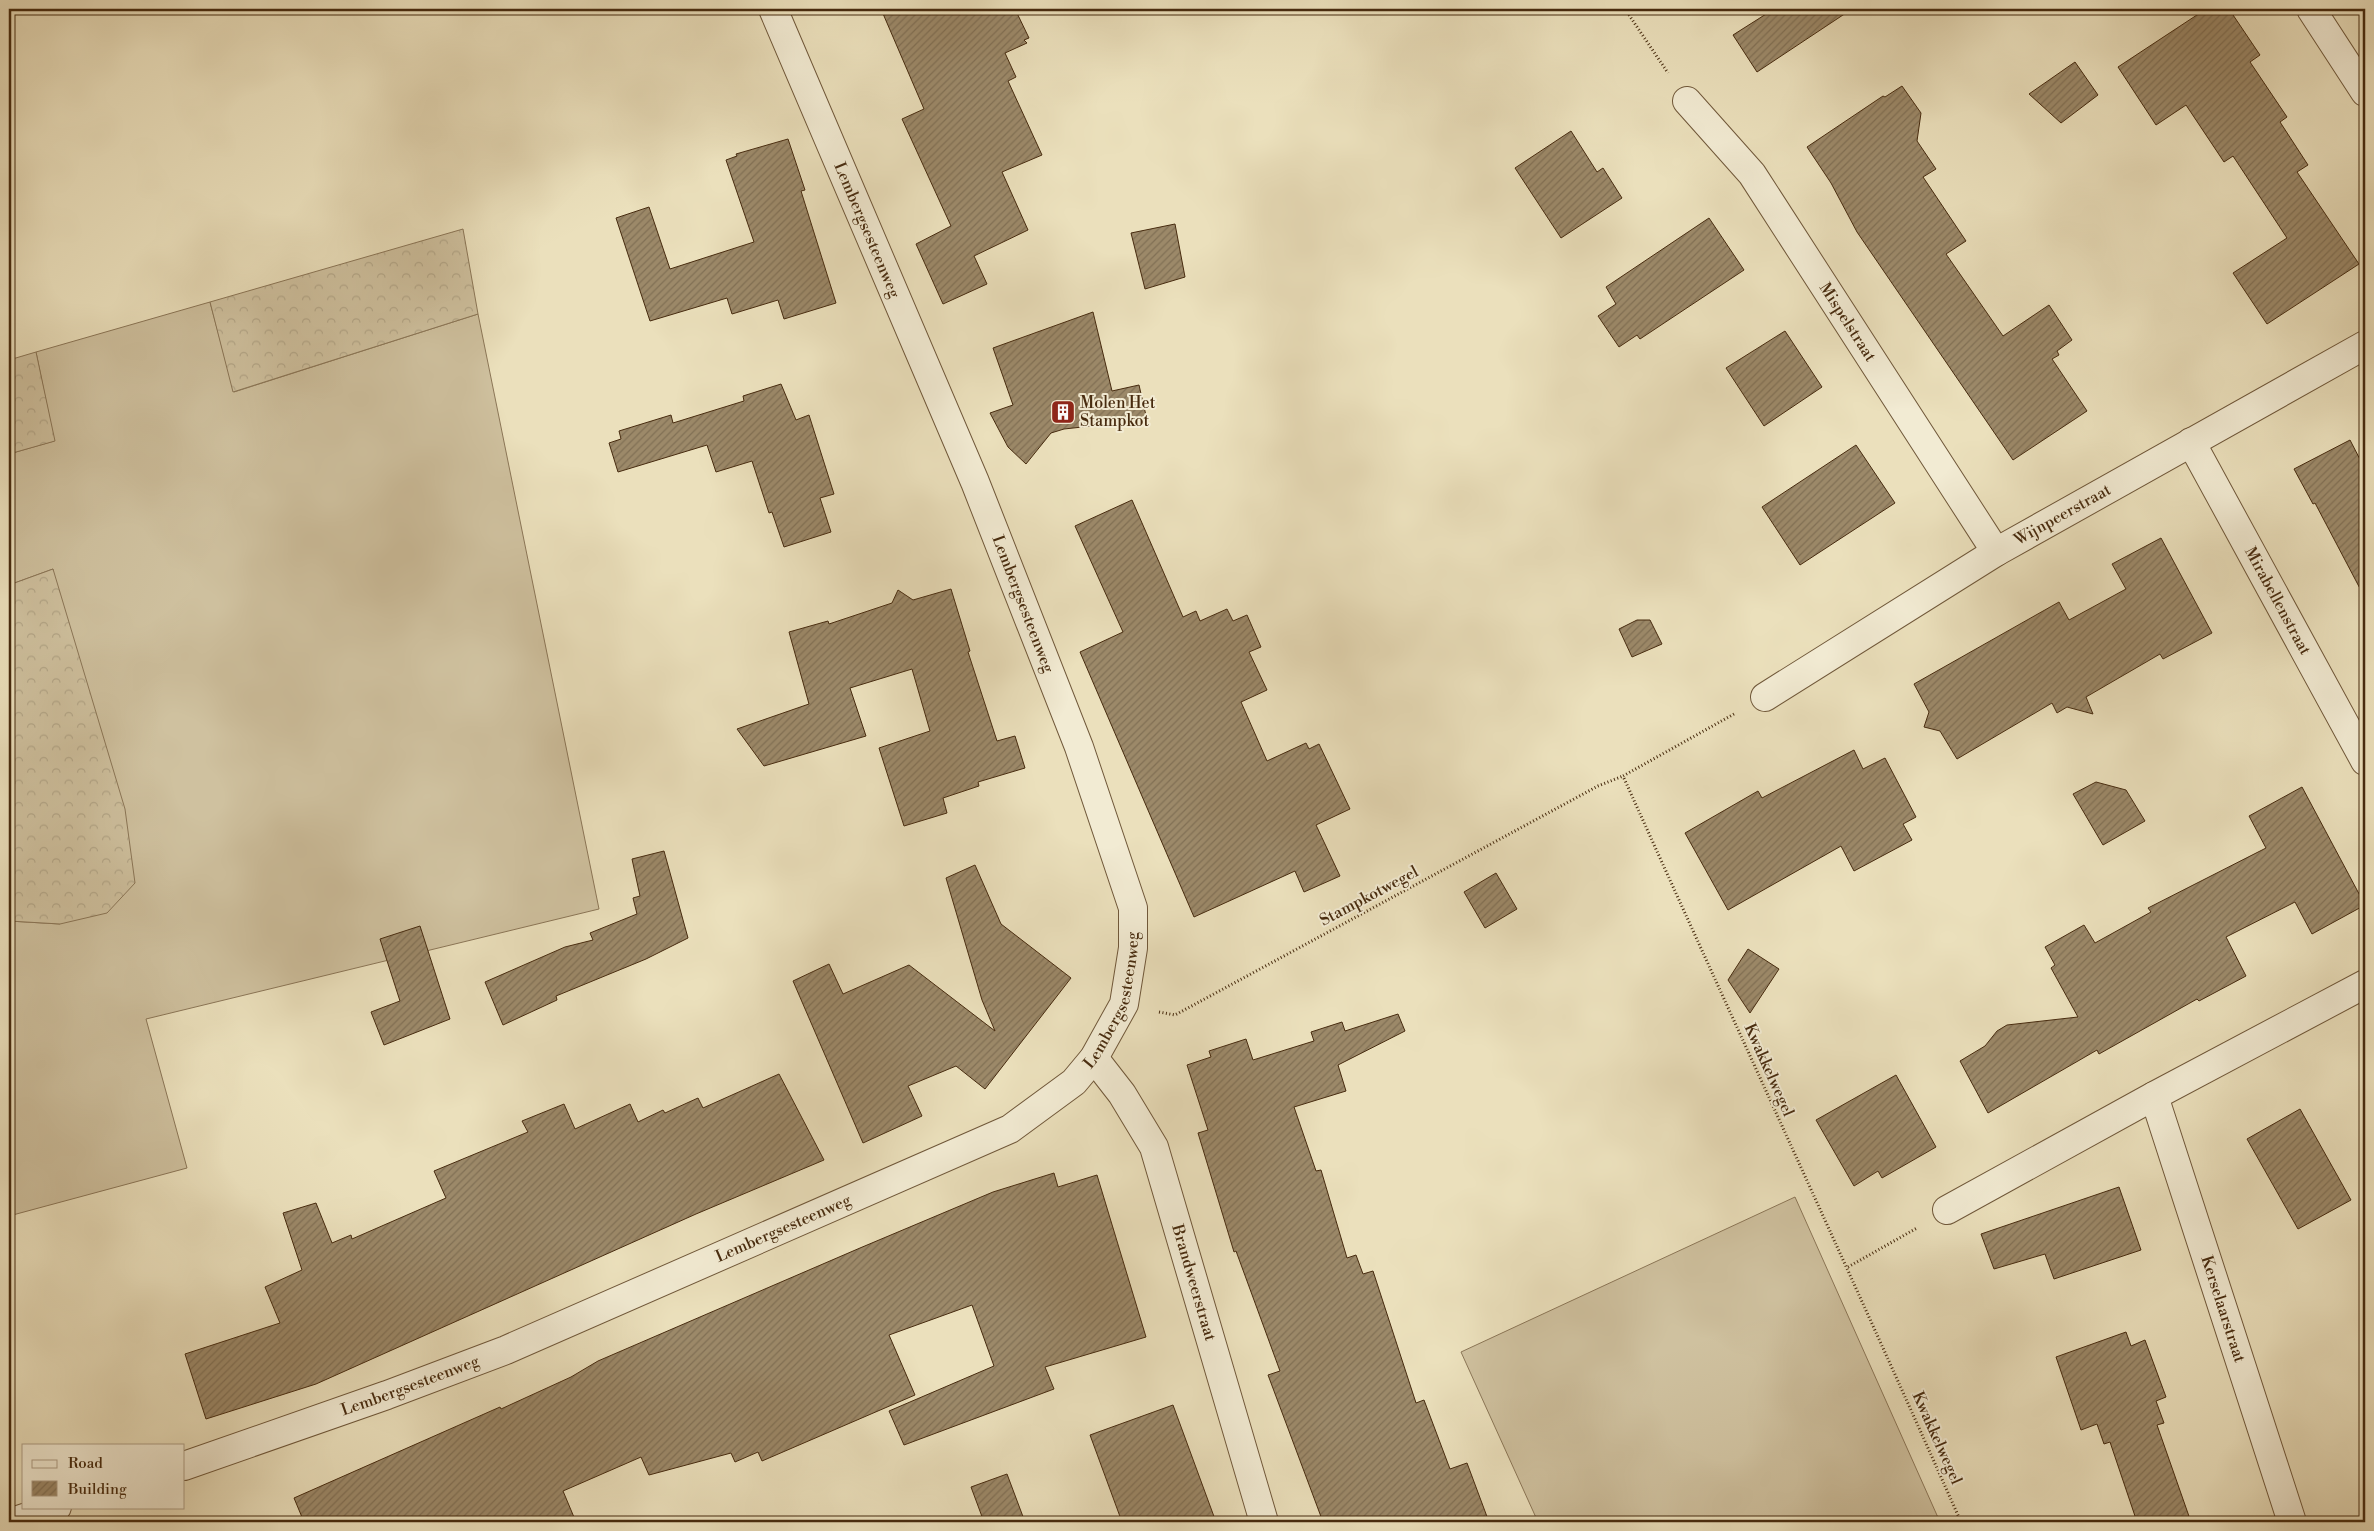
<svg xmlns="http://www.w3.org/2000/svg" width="2374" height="1531" font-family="'Libre Bodoni',serif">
  <defs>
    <pattern id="forest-crowns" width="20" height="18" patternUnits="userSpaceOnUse" patternTransform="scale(1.25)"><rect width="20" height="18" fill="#cfc19f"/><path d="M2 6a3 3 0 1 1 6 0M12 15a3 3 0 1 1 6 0" fill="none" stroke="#b3a688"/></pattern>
    <pattern id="building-hatch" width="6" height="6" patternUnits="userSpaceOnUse" patternTransform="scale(1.25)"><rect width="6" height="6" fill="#9c8969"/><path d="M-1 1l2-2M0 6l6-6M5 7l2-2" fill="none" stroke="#817055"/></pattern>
  </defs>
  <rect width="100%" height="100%" fill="#ebe0bc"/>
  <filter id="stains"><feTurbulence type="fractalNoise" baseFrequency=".004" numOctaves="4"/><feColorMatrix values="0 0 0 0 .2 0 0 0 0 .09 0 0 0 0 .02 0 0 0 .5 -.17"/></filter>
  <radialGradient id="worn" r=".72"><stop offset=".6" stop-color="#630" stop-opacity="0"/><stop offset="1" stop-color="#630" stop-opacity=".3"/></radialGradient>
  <!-- grass -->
  <g fill="#cfc19f" stroke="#8b7657">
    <path d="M210 302 234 392 478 314 599 909 146 1019 187 1168 9 1216V921L60 924 53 569 9 585V454L54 441 36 352Z"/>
    <path d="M1795 1197 1940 1522H1538L1461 1352Z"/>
  </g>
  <!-- forest -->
  <g fill="url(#forest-crowns)" stroke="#8b7657">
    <path d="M463 229 478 314 233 392 210 302Z"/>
    <path d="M36 352 55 441 9 454V360Z"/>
    <path d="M53 569 125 809 135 883 107 913 60 924 9 921V585Z"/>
  </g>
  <!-- building -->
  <g fill="url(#building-hatch)" stroke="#472b0f">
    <path d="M881 9H1015L1029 38 1024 40 1027 43 1005 53 1016 77 1008 81 1042 155 1002 172 1028 230 974 256 987 284 943 304 916 244 951 226 902 119 924 109Z"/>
    <path d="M1774 9H1852L1757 72 1733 35Z"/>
    <path d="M2206 9H2229L2260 55 2250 62 2287 117 2280 122 2308 165 2297 172 2359 264 2267 324 2233 273 2287 238 2233 156 2224 162 2186 105 2156 125 2118 67Z"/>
    <path d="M2075 62 2098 95 2061 123 2029 94Z"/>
    <path d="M1902 86 1921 113 1917 141 1936 169 1923 177 1966 241 1946 254 2003 336 2049 305 2072 340 2057 351 2059 355 2052 359 2087 411 2013 460 1857 232 1831 183 1807 147 1883 96 1885 97Z"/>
    <path d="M1571 131 1597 172 1603 168 1622 198 1561 238 1515 168Z"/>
    <path d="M788 139 805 190 801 191 836 303 784 319 778 300 732 314 727 298 650 321 616 218 649 207 670 269 754 242 726 160 737 156 736 154Z"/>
    <path d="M1709 218 1744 270 1640 339 1637 335 1619 347 1598 316 1616 304 1606 287Z"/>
    <path d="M1175 224 1185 277 1145 289 1131 233Z"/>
    <path d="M1093 312 1112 391 1139 385 1147 420 1064 429 1051 433 1026 464 1008 447 990 413 1013 405 993 348Z"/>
    <path d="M1785 331 1822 387 1764 426 1726 368Z"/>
    <path d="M781 384 796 420 809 415 834 494 820 498 831 532 784 547 772 512 769 513 752 461 716 472 707 445 618 472 609 443 621 439 619 431 671 415 673 423 744 401 743 396Z"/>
    <path d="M2350 440 2365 469V598L2315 503 2313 504 2294 469Z"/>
    <path d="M1856 445 1895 503 1800 565 1762 507Z"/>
    <path d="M1132 500 1183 617 1196 611 1200 621 1227 609 1233 621 1247 615 1261 647 1249 652 1267 690 1241 702 1267 761 1306 743 1309 749 1319 744 1350 809 1316 825 1340 876 1304 892 1295 871 1194 917 1080 652 1123 632 1075 526Z"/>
    <path d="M2161 538 2212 633 2163 659 2160 654 2086 697 2093 714 2067 707 2057 713 2052 703 1957 759 1940 731 1924 727 1929 712 1914 684 2059 602 2069 620 2126 589 2112 564Z"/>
    <path d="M951 589 970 651 968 652 997 741 1015 736 1025 768 978 782 979 786 943 798 947 813 904 826 879 748 930 731 912 669 850 688 866 736 764 766 737 729 809 704 789 632 828 621 829 624 892 603 898 590 913 600Z"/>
    <path d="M1637 620H1650L1662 644 1632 657 1619 629Z"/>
    <path d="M1854 750 1863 769 1885 758 1916 817 1903 824 1912 840 1854 871 1841 846 1728 910 1685 833 1758 791 1762 798Z"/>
    <path d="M2096 782 2126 790 2145 821 2103 845 2073 794Z"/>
    <path d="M2302 787 2365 905 2312 934 2295 902 2226 937 2246 976 2199 1001 2197 999 2099 1054 2097 1050 1988 1113 1960 1061 1985 1046 1997 1031 2007 1025 2078 1017 2051 968 2055 965 2045 947 2084 925 2095 943 2151 912 2148 908 2266 848 2249 816Z"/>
    <path d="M664 851 688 938 646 959 556 996 557 1000 503 1025 485 982 565 947 593 940 590 933 637 914 633 898 640 896 632 859Z"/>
    <path d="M975 865 1001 924 1071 978 985 1089 956 1066 908 1086 922 1116 863 1143 793 981 829 964 843 994 909 965 995 1031 982 1000 946 878Z"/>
    <path d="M1496 873 1517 909 1485 928 1464 892Z"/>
    <path d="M420 926 450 1019 384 1045 371 1012 400 1001 380 939Z"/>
    <path d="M1748 949 1779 969 1750 1013 1728 980Z"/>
    <path d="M1398 1014 1405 1031 1338 1065 1346 1091 1294 1107 1316 1171 1321 1170 1347 1258 1356 1255 1363 1274 1373 1271 1416 1403 1424 1400 1450 1469 1467 1463 1489 1522H1323L1268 1375 1280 1371 1236 1251 1234 1252 1198 1133 1208 1130 1187 1065 1211 1057 1209 1051 1246 1039 1253 1060 1314 1041 1311 1032 1342 1022 1345 1031Z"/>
    <path d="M779 1074 824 1160 696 1214 316 1384 206 1419 185 1354 280 1323 265 1287 302 1270 283 1213 316 1203 332 1243 351 1235 352 1239 446 1198 434 1171 528 1132 522 1121 564 1104 575 1129 630 1104 638 1122 663 1110 665 1113 698 1098 703 1108Z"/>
    <path d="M1896 1075 1936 1147 1882 1178 1878 1171 1854 1186 1816 1120Z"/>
    <path d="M2300 1109 2351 1200 2298 1229 2247 1139Z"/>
    <path d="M1054 1173 1058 1187 1097 1175 1146 1337 1045 1367 1054 1389 904 1445 889 1411 994 1366 972 1305 889 1335 915 1395 762 1461 758 1452 735 1462 731 1453 649 1475 641 1457 563 1491 576 1522H304L294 1498 500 1407 501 1409 571 1377 598 1361 860 1248 993 1192Z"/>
    <path d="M2119 1187 2141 1250 2054 1279 2045 1254 1994 1269 1981 1234Z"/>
    <path d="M2126 1332 2131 1346 2145 1340 2166 1397 2156 1401 2164 1423 2157 1425 2191 1522H2137L2110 1442 2104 1444 2097 1424 2081 1430 2056 1357Z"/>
    <path d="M1173 1405 1216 1522H1122L1090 1435Z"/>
    <path d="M1007 1474 1025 1522H984L971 1487Z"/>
  </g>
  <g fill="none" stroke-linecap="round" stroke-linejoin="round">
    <defs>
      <g id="minor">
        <path d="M2311 9 2365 92"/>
        <path id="s1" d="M1687 101 1752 174 1996 552"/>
        <path id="s2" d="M2191 442 2365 761"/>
        <path id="s3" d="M1765 697 1996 552 2365 345"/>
        <path id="s4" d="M1094 1058 1122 1094 1154 1147 1264 1522"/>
        <path id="s5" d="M2154 1096 2292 1522"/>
        <path d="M1947 1210 2154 1096 2365 984"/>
      </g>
      <g id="tertiary">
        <path id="s6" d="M184 1466 387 1395 506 1350 1010 1129 1074 1082 1094 1058 1124 1004 1133 948V908L1079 747 975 482 773 9"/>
        <path d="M12 1522 57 1507"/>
      </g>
    </defs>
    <!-- minor casing -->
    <use href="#minor" stroke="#70583a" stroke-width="30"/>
    <!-- tertiary casing -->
    <use href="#tertiary" stroke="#70583a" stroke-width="30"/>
    <!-- path -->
    <g stroke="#472b0f" stroke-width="3" stroke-dasharray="1 2.5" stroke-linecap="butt">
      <path d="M1625 9 1668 73"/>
      <path d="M1734 714 1623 776C1735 1025 1850 1272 1961 1522"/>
      <path d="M1159 1012 1175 1015 1598 786 1623 776"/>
      <path d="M1848 1267 1917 1228"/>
    </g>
    <!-- minor -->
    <use href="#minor" stroke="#f2ebd3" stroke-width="28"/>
    <!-- tertiary -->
    <use href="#tertiary" stroke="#f2ebd3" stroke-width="28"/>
  </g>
  <!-- icons -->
  <defs>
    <symbol id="building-square" viewBox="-11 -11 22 22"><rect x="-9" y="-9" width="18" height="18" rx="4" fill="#8f2418" stroke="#f2ebd3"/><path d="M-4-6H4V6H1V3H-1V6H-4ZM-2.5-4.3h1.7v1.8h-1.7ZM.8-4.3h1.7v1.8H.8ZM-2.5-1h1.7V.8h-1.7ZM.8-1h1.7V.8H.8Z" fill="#fff"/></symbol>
  </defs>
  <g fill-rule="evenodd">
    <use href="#building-square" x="1049" y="398" width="28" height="28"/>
  </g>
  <g text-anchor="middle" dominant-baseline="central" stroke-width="4" stroke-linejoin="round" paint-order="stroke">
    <!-- street labels -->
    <g font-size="16" fill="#472b0f" stroke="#f2ebd3">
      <text transform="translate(867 230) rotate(67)">Lembergsesteenweg</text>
      <text stroke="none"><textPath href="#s1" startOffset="274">Mispelstraat</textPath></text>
      <text stroke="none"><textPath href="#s3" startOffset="349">Wijnpeerstraat</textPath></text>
      <text stroke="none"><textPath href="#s2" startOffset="181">Mirabellenstraat</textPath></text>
      <text transform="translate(1023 604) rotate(69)">Lembergsesteenweg</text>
      <text transform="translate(1369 896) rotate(-28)">Stampkotwegel</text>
      <text stroke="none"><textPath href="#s6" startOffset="1065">Lembergsesteenweg</textPath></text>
      <text transform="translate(1769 1070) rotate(66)">Kwakkelwegel</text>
      <text stroke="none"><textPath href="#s6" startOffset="645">Lembergsesteenweg</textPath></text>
      <text stroke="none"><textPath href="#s4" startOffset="249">Brandweerstraat</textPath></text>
      <text stroke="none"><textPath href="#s5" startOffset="224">Kerselaarstraat</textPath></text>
      <text stroke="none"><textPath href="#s6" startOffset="240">Lembergsesteenweg</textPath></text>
      <text transform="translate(1937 1438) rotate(66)">Kwakkelwegel</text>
    </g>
    <!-- poi labels -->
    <g font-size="16" fill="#472b0f" stroke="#f2ebd3" text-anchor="start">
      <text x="1080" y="403">Molen Het<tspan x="1080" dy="18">Stampkot</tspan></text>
    </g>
  </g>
  <!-- margin -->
  <rect width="2374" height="1531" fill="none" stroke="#ebe0bc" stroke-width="30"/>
  <rect x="10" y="10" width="2354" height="1511" fill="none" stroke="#472b0f" stroke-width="2.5"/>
  <rect x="15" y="15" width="2344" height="1501" fill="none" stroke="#472b0f"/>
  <!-- legend -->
  <rect x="22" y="1444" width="162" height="65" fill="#f2ebd3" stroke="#ae9e85"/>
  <rect x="32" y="1460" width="25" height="8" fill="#f2ebd3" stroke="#ae9e85"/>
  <text x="68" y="1468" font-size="15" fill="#472b0f">Road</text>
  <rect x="32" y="1481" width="25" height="15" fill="url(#building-hatch)" stroke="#ae9e85"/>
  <text x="68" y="1494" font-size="15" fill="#472b0f">Building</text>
  <rect width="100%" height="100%" filter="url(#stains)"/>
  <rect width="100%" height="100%" fill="url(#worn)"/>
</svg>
